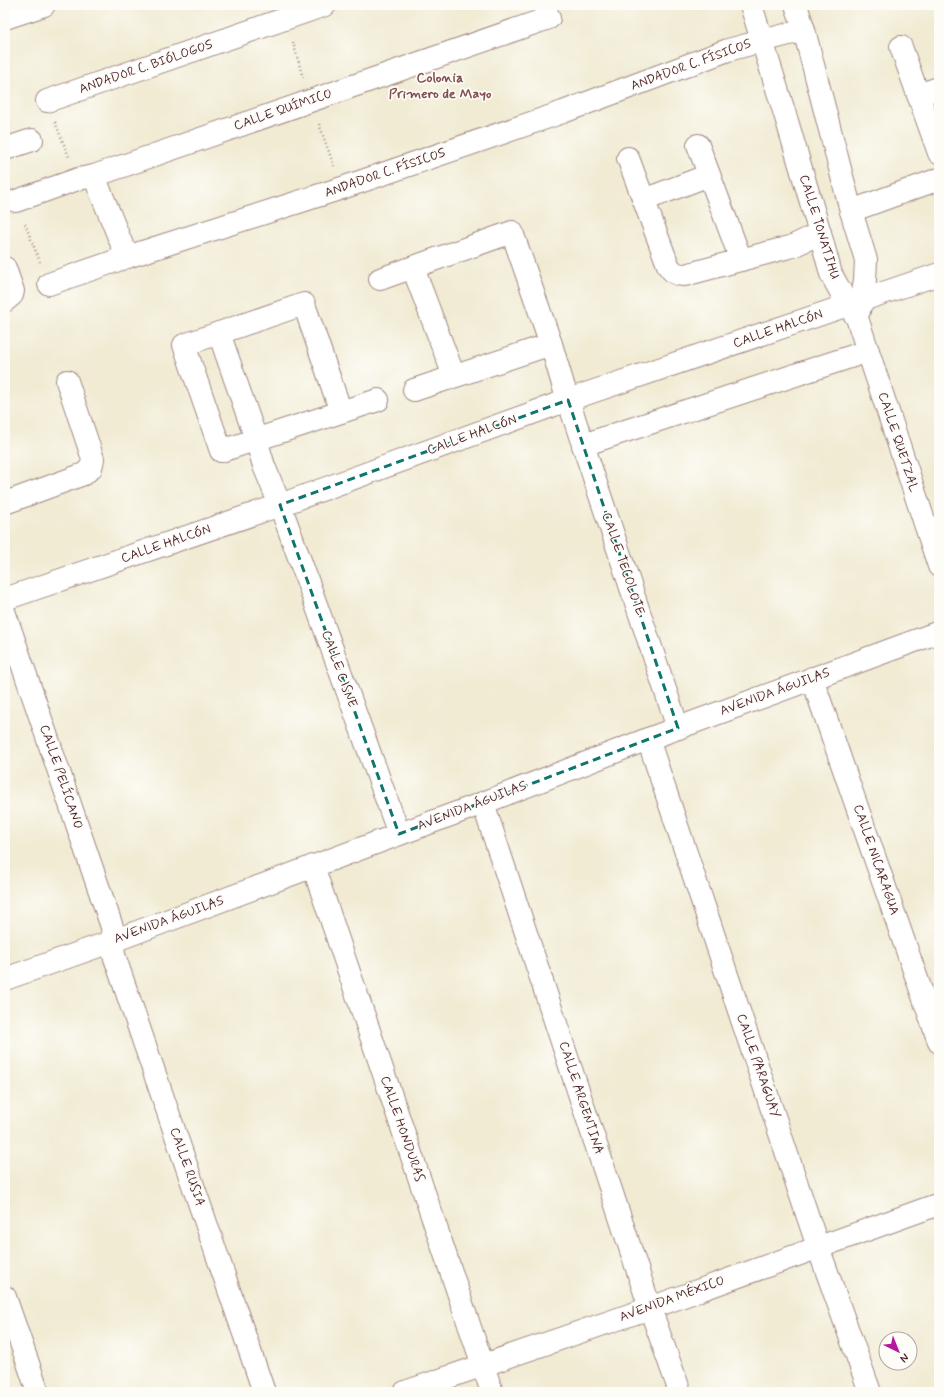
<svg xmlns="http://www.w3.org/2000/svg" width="944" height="1397" font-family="Mynerve,sans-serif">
  <rect width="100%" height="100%" fill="#fdfcf7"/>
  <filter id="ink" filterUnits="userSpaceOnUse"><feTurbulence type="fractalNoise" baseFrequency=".025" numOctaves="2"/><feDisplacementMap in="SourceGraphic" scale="8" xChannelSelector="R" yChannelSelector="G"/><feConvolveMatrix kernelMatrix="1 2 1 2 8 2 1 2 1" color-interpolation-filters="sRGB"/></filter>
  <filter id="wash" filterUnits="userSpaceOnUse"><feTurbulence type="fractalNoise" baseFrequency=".012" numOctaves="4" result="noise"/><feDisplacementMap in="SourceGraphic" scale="16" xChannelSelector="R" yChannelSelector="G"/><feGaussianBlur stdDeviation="0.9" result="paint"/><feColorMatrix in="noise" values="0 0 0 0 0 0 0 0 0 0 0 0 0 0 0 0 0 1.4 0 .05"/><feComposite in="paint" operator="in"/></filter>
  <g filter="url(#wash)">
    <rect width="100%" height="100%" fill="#f1ebd3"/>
  </g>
  <g filter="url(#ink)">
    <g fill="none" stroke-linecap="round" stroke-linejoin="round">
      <defs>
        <g id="minor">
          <path d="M751 5 787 121 820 233 831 274 848 305 857 318 939 566"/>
          <path d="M796 5 804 30 851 211 866 260 865 280 859 311"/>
          <path d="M5 18 44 5"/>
          <path d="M901 47 939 153"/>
          <path d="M918 95 939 88"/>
          <path d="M47 101 325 5"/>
          <path d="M698 145 741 260"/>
          <path d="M5 149 32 140"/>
          <path d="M628 158 668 265C672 272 676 275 685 275L793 246 820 233"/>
          <path d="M94 176 127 257"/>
          <path d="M644 200 709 175"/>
          <path d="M16 201 78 179 94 176 549 18 544 5"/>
          <path d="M851 211 939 179"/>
          <path d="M5 268 13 291 12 295 5 301"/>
          <path d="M413 268 454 376"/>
          <path d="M380 279 512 232 551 344 564 388 678 728"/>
          <path d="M49 284 127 257 342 188 563 112 728 50 804 30"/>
          <path d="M219 333 256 439 264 466 280 505 399 834"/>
          <path d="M414 390 551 344"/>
          <path d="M341 412 304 304 184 345 221 451C273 434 326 417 378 400"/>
          <path d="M583 445 868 351"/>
          <path d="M5 503 84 474 91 468 93 459 67 381"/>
          <path d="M5 599 280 505 568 400 939 274"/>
          <path d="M5 614 112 927 114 955 264 1392"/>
          <path d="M812 678 939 1042"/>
          <path d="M648 739 818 1247 870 1392"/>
          <path d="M483 803 650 1308 680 1392"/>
          <path d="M313 866 492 1392"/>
          <path d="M5 979 113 941 483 803 648 739 939 632"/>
          <path d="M5 1297 38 1392"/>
          <path d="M405 1392 650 1308 939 1204"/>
        </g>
      </defs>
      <!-- minor casing -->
      <use href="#minor" stroke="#9e857f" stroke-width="24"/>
      <!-- path -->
      <g stroke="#9e857f" stroke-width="2.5" stroke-dasharray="1 3" stroke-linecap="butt">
        <path d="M293 42 303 78"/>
        <path d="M55 122 69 157"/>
        <path d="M319 124 334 166"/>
        <path d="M25 224 40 262"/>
      </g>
      <!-- minor -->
      <use href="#minor" stroke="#fff" stroke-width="22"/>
    </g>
  </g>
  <!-- marked area -->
  <path fill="none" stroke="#0f766e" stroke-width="3" stroke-dasharray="8 5" stroke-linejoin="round" d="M568 400 678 728 399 834 280 505Z"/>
  <g text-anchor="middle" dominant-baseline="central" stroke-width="3.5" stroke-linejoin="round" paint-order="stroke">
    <!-- street labels -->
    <g font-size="13" fill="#4a1f2b" stroke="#fdfcf7">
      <text transform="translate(691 65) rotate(-20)">ANDADOR C. FÍSICOS</text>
      <text transform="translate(146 67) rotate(-19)">ANDADOR C. BIÓLOGOS</text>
      <text transform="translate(283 110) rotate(-19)">CALLE QUÍMICO</text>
      <text transform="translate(385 173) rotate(-19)">ANDADOR C. FÍSICOS</text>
      <text transform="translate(819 227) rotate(73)">CALLE TONATIHU</text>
      <text transform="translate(778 329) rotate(-19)">CALLE HALCÓN</text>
      <text transform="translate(472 435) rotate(-20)">CALLE HALCÓN</text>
      <text transform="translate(898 442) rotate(72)">CALLE QUETZAL</text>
      <text transform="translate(166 544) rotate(-19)">CALLE HALCÓN</text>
      <text transform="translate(623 564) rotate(71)">CALLE TECOLOTE</text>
      <text transform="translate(339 669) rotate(70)">CALLE CISNE</text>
      <text transform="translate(775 692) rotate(-20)">AVENIDA ÁGUILAS</text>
      <text transform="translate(61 777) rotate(71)">CALLE PELÍCANO</text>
      <text transform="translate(472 806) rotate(-21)">AVENIDA ÁGUILAS</text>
      <text transform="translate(876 860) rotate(71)">CALLE NICARAGUA</text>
      <text transform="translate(169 920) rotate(-20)">AVENIDA ÁGUILAS</text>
      <text transform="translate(758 1066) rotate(71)">CALLE PARAGUAY</text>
      <text transform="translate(581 1098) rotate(72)">CALLE ARGENTINA</text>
      <text transform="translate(402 1129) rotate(71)">CALLE HONDURAS</text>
      <text transform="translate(187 1167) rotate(71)">CALLE RUSIA</text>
      <text transform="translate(672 1299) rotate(-20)">AVENIDA MÉXICO</text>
    </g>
    <!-- neighbourhood labels -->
    <g font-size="14" font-weight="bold" fill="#834f51" stroke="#fdfcf7">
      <text x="440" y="78">Colonia<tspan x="440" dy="16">Primero de Mayo</tspan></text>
    </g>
  </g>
  <!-- margin -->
  <rect width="944" height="1397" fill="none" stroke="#fdfcf7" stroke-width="20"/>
  <!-- north arrow -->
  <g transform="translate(898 1351) rotate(137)"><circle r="19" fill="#fdfcf7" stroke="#b5a4a5"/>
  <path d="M0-3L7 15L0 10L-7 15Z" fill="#b5179e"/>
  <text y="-6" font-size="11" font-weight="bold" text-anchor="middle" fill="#4a1f2b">N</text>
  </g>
</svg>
